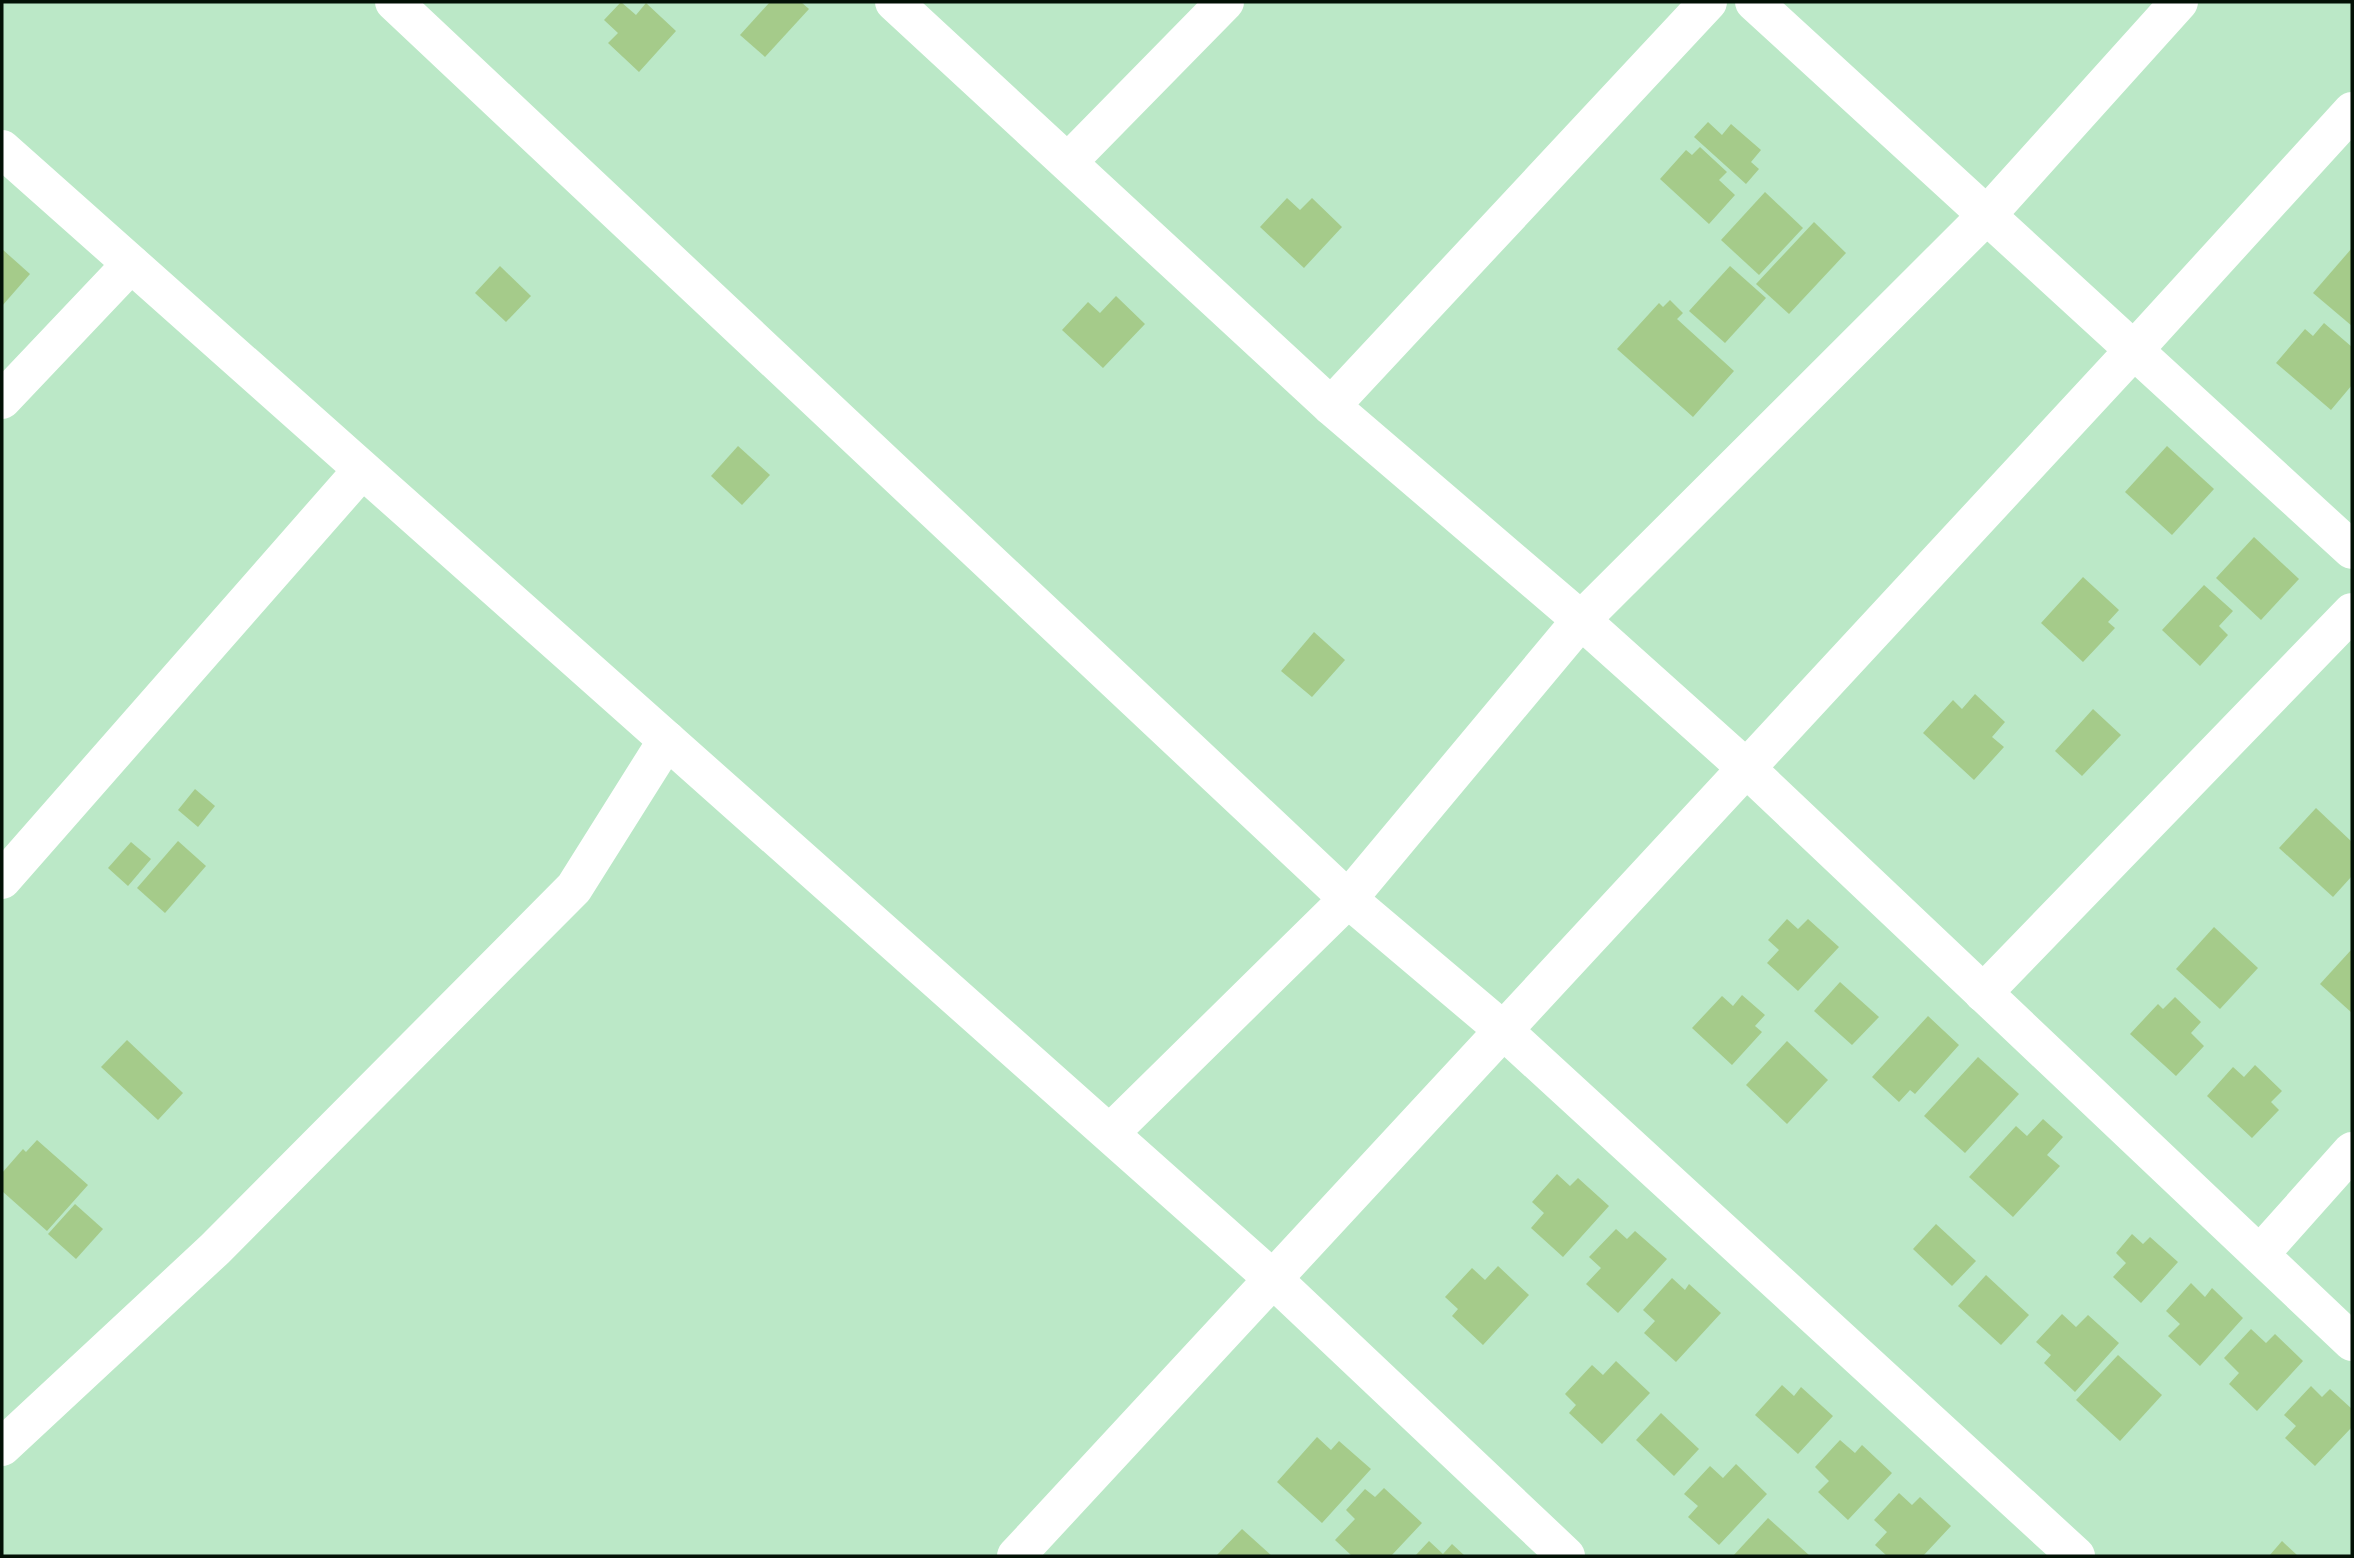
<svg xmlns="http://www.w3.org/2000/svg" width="2354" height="1558" font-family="'Titillium Web',sans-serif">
  <rect width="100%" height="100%" fill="#bbe8c7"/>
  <!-- building -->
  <g fill="#a5cb8a">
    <path d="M621 2 636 15 646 3 676 31 639 72 608 43 618 33 604 20Z"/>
    <path d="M770 2H801L809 9 765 57 740 35Z"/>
    <path d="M1708 122 1722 135 1731 124 1761 150 1751 162 1759 169 1746 184 1694 137Z"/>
    <path d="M1700 147 1727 172 1719 180 1735 195 1709 224 1660 179 1686 150 1692 155Z"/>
    <path d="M1765 192 1803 228 1759 275 1721 240Z"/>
    <path d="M1287 198 1300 210 1312 198 1342 227 1304 268 1260 227Z"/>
    <path d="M1814 222 1846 253 1789 314 1756 284Z"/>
    <path d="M2352 248V326L2313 293Z"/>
    <path d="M2 249 30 274 2 306Z"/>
    <path d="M500 266 531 296 506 322 475 293Z"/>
    <path d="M1730 266 1766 298 1725 343 1689 311Z"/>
    <path d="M1116 296 1145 324 1103 368 1062 330 1088 302 1100 313Z"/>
    <path d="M1670 300 1683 313 1677 319 1734 371 1693 417 1617 349 1659 303 1663 307Z"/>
    <path d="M2324 323 2352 347V385L2331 410 2276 363 2305 329 2313 336Z"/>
    <path d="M738 446 770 475 742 505 711 476Z"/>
    <path d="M2167 446 2214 489 2172 535 2125 492Z"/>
    <path d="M2254 537 2299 579 2261 620 2216 578Z"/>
    <path d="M2083 577 2119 610 2108 622 2115 628 2083 662 2041 623Z"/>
    <path d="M2204 585 2233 611 2219 626 2228 635 2200 666 2162 630Z"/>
    <path d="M1314 632 1345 660 1312 697 1281 671Z"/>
    <path d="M1975 694 2005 722 1992 737 2004 747 1974 780 1923 733 1953 700 1962 709Z"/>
    <path d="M2093 709 2121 735 2082 776 2055 751Z"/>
    <path d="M195 789 215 806 198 827 178 810Z"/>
    <path d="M2316 808 2352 842V876L2333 897 2279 848Z"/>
    <path d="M178 841 206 866 165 913 137 888Z"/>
    <path d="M131 842 151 859 128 886 108 868Z"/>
    <path d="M1787 919 1798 929 1808 919 1839 947 1798 991 1767 963 1779 950 1768 940Z"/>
    <path d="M2214 927 2258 968 2220 1009 2176 969Z"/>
    <path d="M2352 949V1013L2320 984Z"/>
    <path d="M1840 982 1879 1017 1852 1045 1814 1011Z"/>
    <path d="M1742 995 1765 1015 1755 1026 1762 1032 1732 1065 1692 1028 1722 996 1733 1006Z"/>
    <path d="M2175 997 2201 1022 2191 1033 2204 1046 2176 1076 2130 1034 2158 1004 2163 1009Z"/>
    <path d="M1928 1016 1959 1045 1915 1094 1910 1090 1899 1102 1872 1077Z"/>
    <path d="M127 1040 183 1093 158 1120 101 1067Z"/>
    <path d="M1787 1041 1828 1080 1787 1124 1746 1085Z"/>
    <path d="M1978 1057 2019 1094 1965 1153 1924 1116Z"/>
    <path d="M2255 1065 2282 1091 2271 1102 2279 1110 2252 1138 2207 1096 2233 1067 2244 1077Z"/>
    <path d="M2043 1119 2063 1137 2047 1155 2060 1166 2013 1217 1969 1177 2016 1126 2027 1136Z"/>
    <path d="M37 1140 88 1185 47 1231 2 1191V1173L23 1149 26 1152Z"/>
    <path d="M1557 1174 1570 1186 1578 1178 1609 1206 1563 1257 1531 1228 1544 1213 1532 1202Z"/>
    <path d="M75 1204 103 1229 76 1259 48 1234Z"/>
    <path d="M1936 1224 1976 1261 1952 1286 1913 1249Z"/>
    <path d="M1616 1229 1627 1239 1635 1231 1667 1259 1618 1313 1586 1284 1601 1268 1589 1257Z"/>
    <path d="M2132 1234 2143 1244 2150 1237 2178 1262 2141 1303 2113 1277 2126 1263 2116 1253Z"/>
    <path d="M1498 1266 1529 1295 1483 1345 1452 1316 1458 1309 1445 1297 1472 1268 1485 1280Z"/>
    <path d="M1986 1275 2029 1315 2001 1345 1958 1306Z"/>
    <path d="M1672 1278 1685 1290 1689 1284 1721 1313 1676 1362 1644 1333 1655 1321 1643 1310Z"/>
    <path d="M2191 1283 2205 1297 2212 1288 2243 1318 2200 1366 2168 1336 2180 1324 2166 1311Z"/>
    <path d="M2062 1314 2076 1327 2088 1315 2119 1343 2075 1392 2044 1363 2051 1355 2036 1342Z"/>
    <path d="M2251 1329 2266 1343 2275 1334 2303 1361 2257 1411 2229 1384 2239 1373 2224 1358Z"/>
    <path d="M2118 1355 2162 1395 2120 1441 2076 1400Z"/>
    <path d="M1616 1361 1650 1393 1602 1444 1569 1413 1576 1405 1565 1394 1592 1365 1603 1375Z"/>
    <path d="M1782 1385 1794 1396 1801 1387 1833 1416 1798 1454 1755 1415Z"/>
    <path d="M2311 1386 2322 1397 2330 1389 2352 1409V1427L2315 1466 2285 1438 2296 1426 2284 1415Z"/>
    <path d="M1661 1413 1699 1449 1674 1476 1636 1440Z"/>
    <path d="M1317 1437 1331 1450 1339 1441 1371 1469 1322 1523 1277 1482Z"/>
    <path d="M1840 1440 1855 1453 1862 1445 1892 1473 1848 1520 1818 1492 1829 1481 1815 1467Z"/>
    <path d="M1736 1464 1767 1494 1719 1545 1688 1517 1698 1506 1684 1494 1710 1466 1723 1478Z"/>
    <path d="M1384 1488 1422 1523 1391 1556H1352L1335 1540 1355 1519 1346 1510 1365 1489 1375 1497Z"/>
    <path d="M1899 1493 1912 1505 1920 1497 1951 1526 1923 1556H1887L1875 1545 1887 1532 1874 1520Z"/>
    <path d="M1768 1518 1810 1556H1733Z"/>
    <path d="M1242 1529 1272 1556H1216Z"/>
    <path d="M1429 1541 1443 1554 1452 1544 1465 1556H1415Z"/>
    <path d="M2282 1541 2298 1556H2269Z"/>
  </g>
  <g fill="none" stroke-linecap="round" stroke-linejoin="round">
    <!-- minor -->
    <g stroke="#fff" stroke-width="38">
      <path d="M394 2 1348 899 1503 1030 2076 1556"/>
      <path d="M894 2 1331 406 1581 620 1746 768 2352 1342"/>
      <path d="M1754 2 2352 550"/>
      <path d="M2 149 1273 1279 1566 1556"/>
      <path d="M1068 162 1225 2"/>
      <path d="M2 400 131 264"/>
      <path d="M1331 406 1708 2"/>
      <path d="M2 880 362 470"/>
      <path d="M1983 993 2352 612"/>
      <path d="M1110 1133 1348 899 1581 620 1987 215 2179 2"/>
      <path d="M2260 1254 2352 1151"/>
      <path d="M2 1447 215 1249 574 888 667 740"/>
      <path d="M1016 1556 2134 350 2352 111"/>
    </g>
  </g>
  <!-- border -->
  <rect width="2354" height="1558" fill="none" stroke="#031106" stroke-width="7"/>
</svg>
